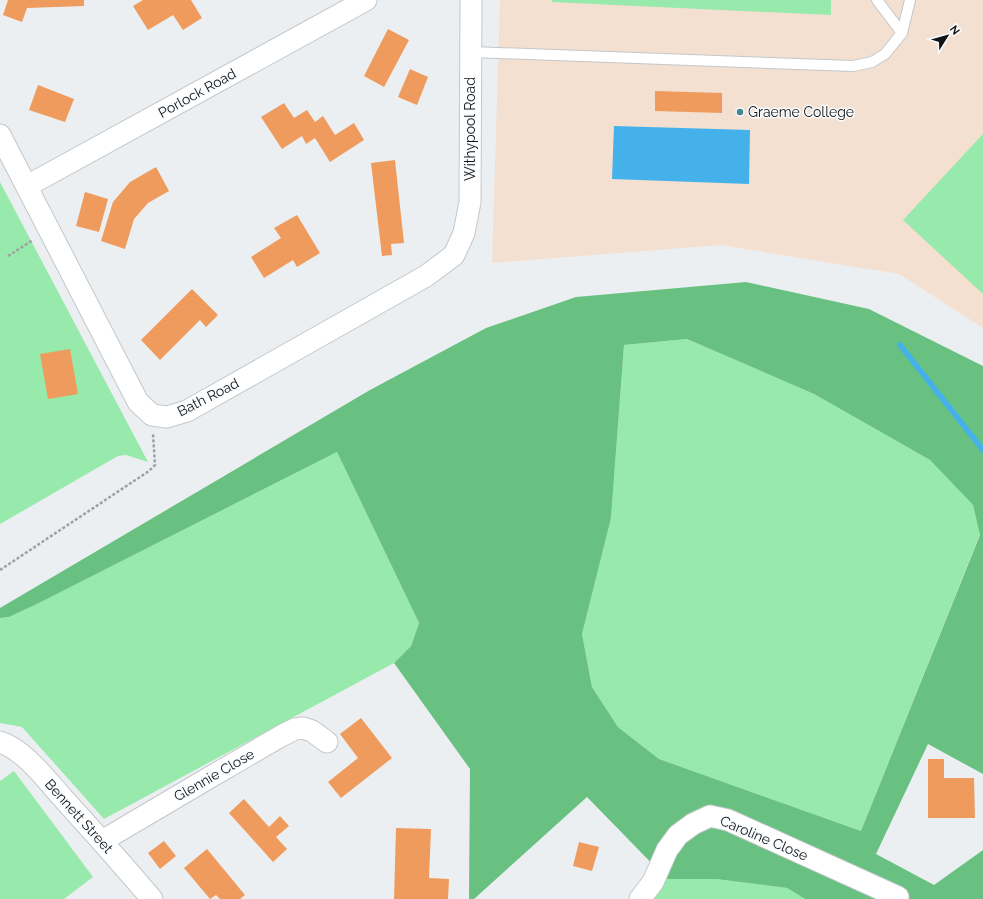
<svg xmlns="http://www.w3.org/2000/svg" width="983" height="899" font-family="Raleway,sans-serif">
  <rect width="100%" height="100%" fill="#eceff1"/>
  <!-- education -->
  <path fill="#f4e0d1" d="M500 0H983V328L899 274 721 245 492 263Z"/>
  <!-- green -->
  <g fill="#98e9ac">
    <path d="M552 0H831V15L552 2Z"/>
    <path d="M983 134V294L903 220Z"/>
    <path d="M0 182 148 462 126 455 118 456 0 524Z"/>
    <path d="M687 339 814 394 930 460 973 505 980 534 861 831 659 759 618 727 592 687 582 634 611 518 624 345Z"/>
    <path d="M337 452 419 623 411 646 394 663 104 819 22 727 0 723V618L9 617 37 604Z"/>
    <path d="M14 771 93 877 64 899H0V781Z"/>
    <path d="M667 879H716L787 888 805 899H652Z"/>
  </g>
  <!-- forest -->
  <path fill="#68c181" fill-rule="evenodd" d="M746 282 869 309 983 366V774L928 744 876 854 934 885 983 850V899H805L787 888 716 879H667L587 797 474 899H469L470 769 394 663 411 646 419 623 337 452 37 604 9 617 0 618V608L370 390 486 328 576 297ZM687 339 814 394 930 460 973 505 980 535 861 831 659 759 618 727 592 687 582 634 611 518 624 345Z"/>
  <!-- water -->
  <path fill="#45b1ea" d="M614 126 750 130 749 184 612 179Z"/>
  <g fill="none" stroke-linecap="round" stroke-linejoin="round">
    <!-- stream -->
    <path stroke="#45b1ea" stroke-width="5.5" d="M900 345 983 450"/>
  </g>
  <!-- building -->
  <g fill="#ef9b5d">
    <path d="M8 0H84V6L27 8 22 22 3 15Z"/>
    <path d="M143 0H191L202 18 183 30 173 15 148 30 133 6Z"/>
    <path d="M388 29 409 40 384 87 364 76Z"/>
    <path d="M410 69 428 77 417 105 398 97Z"/>
    <path d="M38 85 74 99 65 122 29 110Z"/>
    <path d="M655 91 722 93V113L655 111Z"/>
    <path d="M284 103 294 118 307 110 315 122 323 116 335 135 354 123 364 140 330 162 315 138 306 144 302 136 282 149 261 117Z"/>
    <path d="M395 160 404 243 391 244 392 255 382 256 371 163Z"/>
    <path d="M156 167 169 191 148 203 134 219 125 249 101 241 113 202 130 182Z"/>
    <path d="M85 192 108 199 99 232 76 226Z"/>
    <path d="M297 215 320 253 297 267 293 260 264 278 251 257 281 238 274 228Z"/>
    <path d="M192 289 218 315 206 327 200 320 160 360 141 340Z"/>
    <path d="M70 349 78 394 48 399 40 354Z"/>
    <path d="M361 718 392 758 341 798 328 782 358 758 340 734Z"/>
    <path d="M928 759H944V778H974L975 818H928Z"/>
    <path d="M244 799 269 827 280 816 289 826 276 837 287 849 273 862 229 813Z"/>
    <path d="M396 828 431 829 429 878 449 879 448 899H394Z"/>
    <path d="M164 841 176 856 160 869 148 853Z"/>
    <path d="M579 842 599 847 592 871 573 866Z"/>
    <path d="M207 849 245 895 240 899H220L216 895 210 899 184 868Z"/>
  </g>
  <g fill="none" stroke-linecap="round" stroke-linejoin="round">
    <defs>
      <g id="service">
        <path d="M877 0 902 33"/>
        <path d="M471 52 853 66 872 62 885 54 902 33 910 0"/>
      </g>
      <g id="minor">
        <path d="M0 135 138 402 152 415 167 417 187 411 426 276 454 255 464 233 470 202 471 0"/>
        <path d="M27 186 366 0"/>
        <path d="M0 742C23 749 45 778 61 796 92 830 122 864 152 899"/>
        <path d="M102 841 207 779 281 736 295 729 303 728 312 731 327 742"/>
        <path d="M640 899 653 882 667 850 678 835 693 824 710 816 728 820 898 897"/>
      </g>
    </defs>
    <!-- service casing -->
    <use href="#service" stroke="#c4c7c9" stroke-width="12"/>
    <!-- minor casing -->
    <use href="#minor" stroke="#c4c7c9" stroke-width="23"/>
    <!-- path -->
    <g stroke="#9ea0a2" stroke-width="2.5" stroke-dasharray="3 2" stroke-linecap="butt">
      <path d="M8 256 33 240"/>
      <path d="M0 570 149 471 155 465 153 434"/>
    </g>
    <!-- service -->
    <use href="#service" stroke="#fff" stroke-width="10"/>
    <!-- minor -->
    <use href="#minor" stroke="#fff" stroke-width="21"/>
  </g>
  <!-- markers -->
  <circle fill="#3f868e" stroke="#f9fcfe" stroke-width="1.5" cx="740" cy="112" r="4"/>
  <g text-anchor="middle" dominant-baseline="central" stroke-width="3" stroke-linejoin="round" paint-order="stroke">
    <!-- street labels -->
    <g font-size="14" fill="#121314" stroke="#f9fcfe">
      <text transform="translate(197 93) rotate(-29)">Porlock Road</text>
      <text transform="translate(470 129) rotate(-90)">Withypool Road</text>
      <text transform="translate(208 397) rotate(-27)">Bath Road</text>
      <text transform="translate(214 775) rotate(-30)">Glennie Close</text>
      <text transform="translate(79 816) rotate(48)">Bennett Street</text>
      <text transform="translate(764 838) rotate(23)">Caroline Close</text>
    </g>
    <!-- poi labels -->
    <g font-size="14" fill="#121314" stroke="#f9fcfe" text-anchor="start">
      <text x="748" y="112">Graeme College</text>
    </g>
  </g>
  <!-- north arrow -->
  <g transform="translate(947 36) rotate(53)" stroke="#f9fcfe" stroke-width="3" paint-order="stroke">
  <path d="M0-3L7 15L0 10L-7 15Z" fill="#121314"/>
  <text y="-6" font-size="11" font-weight="bold" text-anchor="middle" fill="#121314">N</text>
  </g>
</svg>
